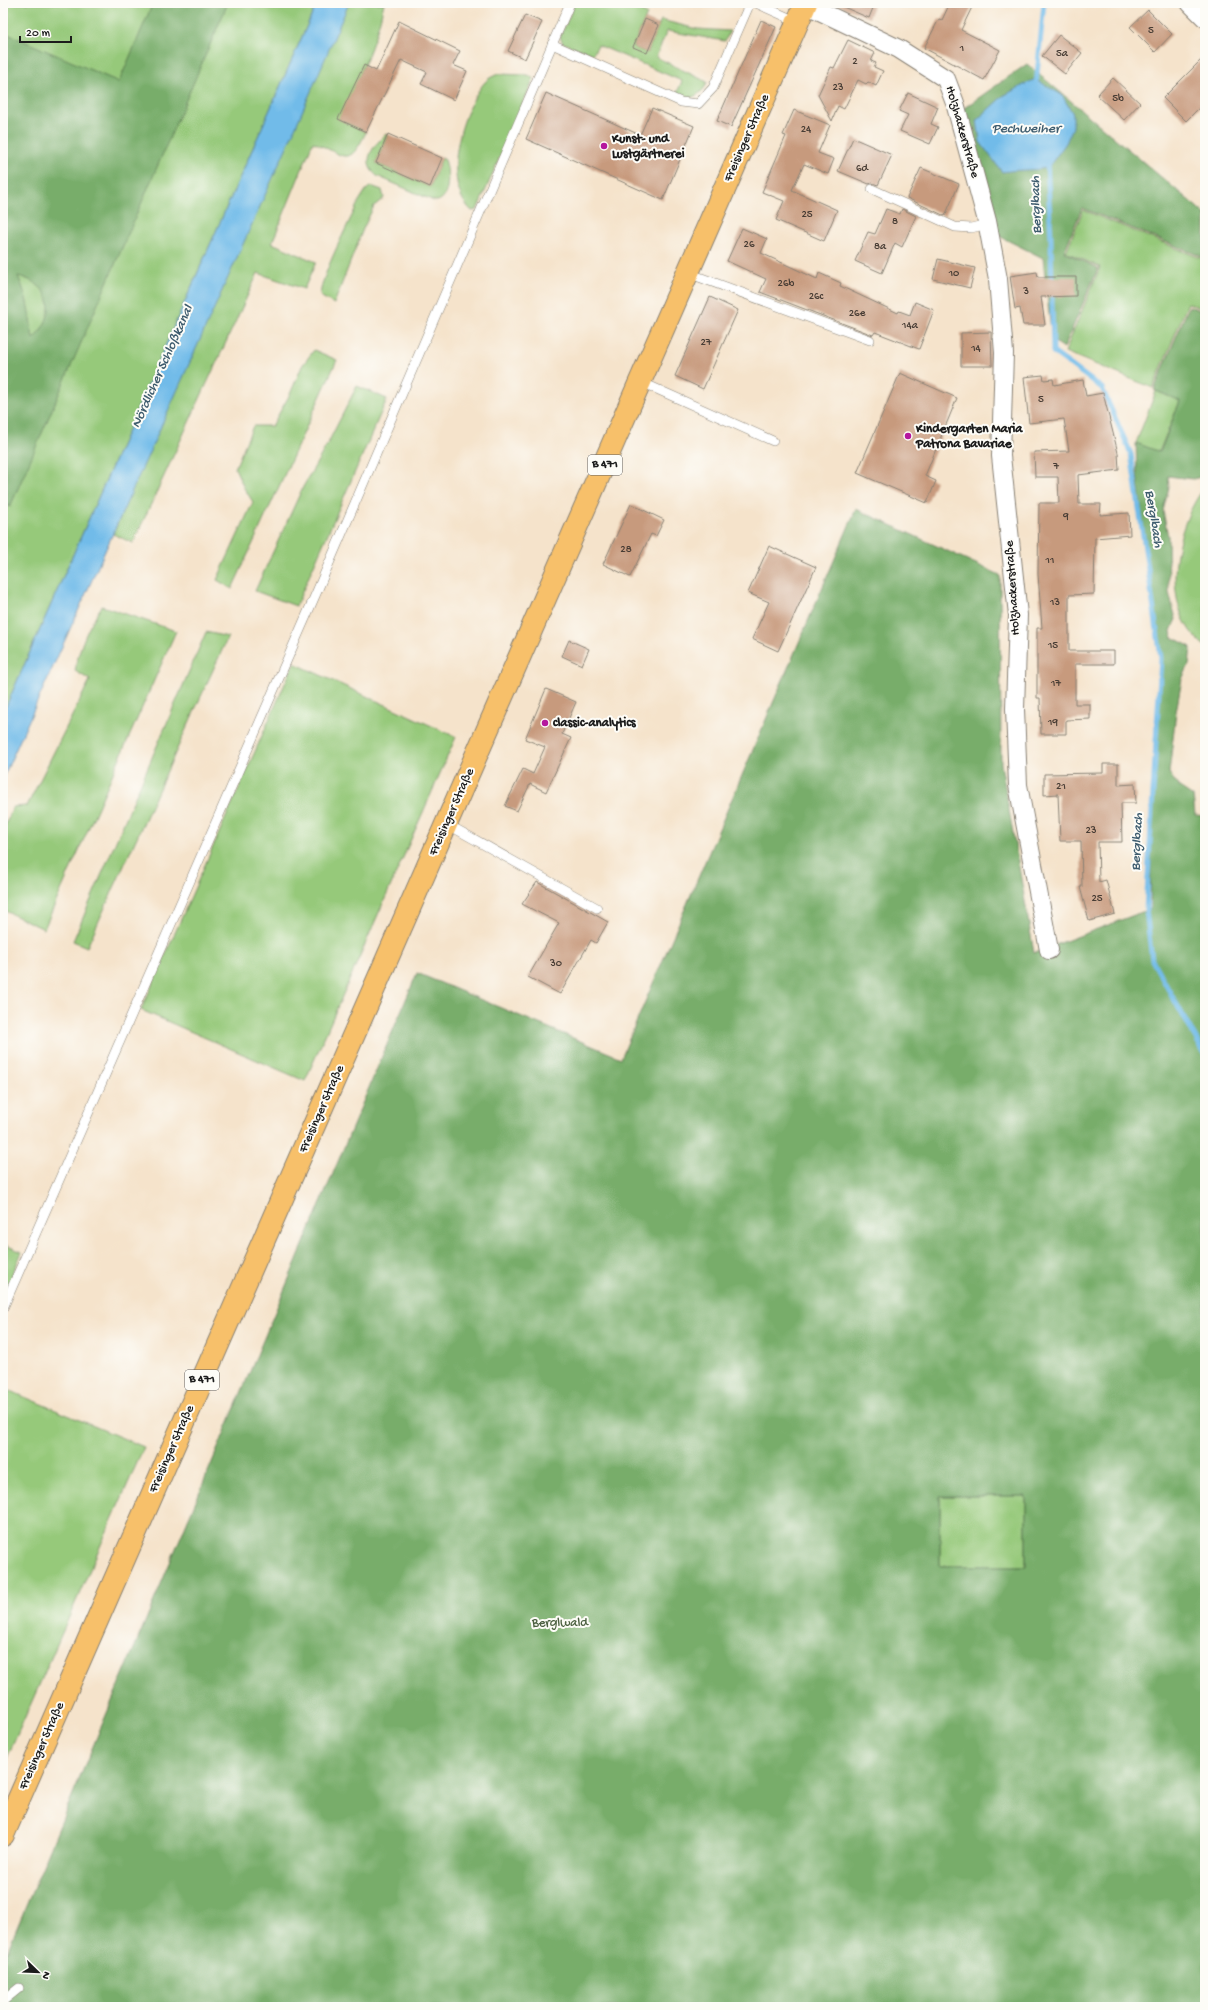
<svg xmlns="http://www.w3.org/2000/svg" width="1208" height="2010" font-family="'Gochi Hand',sans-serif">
  <rect width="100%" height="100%" fill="#fdfcf7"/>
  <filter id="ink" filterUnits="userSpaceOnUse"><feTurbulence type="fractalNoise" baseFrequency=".025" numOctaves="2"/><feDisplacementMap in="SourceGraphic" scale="8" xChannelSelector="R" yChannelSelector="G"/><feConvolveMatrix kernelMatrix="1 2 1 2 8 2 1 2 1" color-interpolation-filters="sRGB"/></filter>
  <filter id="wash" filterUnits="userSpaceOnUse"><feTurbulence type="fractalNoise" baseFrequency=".012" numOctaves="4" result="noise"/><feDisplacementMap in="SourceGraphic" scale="16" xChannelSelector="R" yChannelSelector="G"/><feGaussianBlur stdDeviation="0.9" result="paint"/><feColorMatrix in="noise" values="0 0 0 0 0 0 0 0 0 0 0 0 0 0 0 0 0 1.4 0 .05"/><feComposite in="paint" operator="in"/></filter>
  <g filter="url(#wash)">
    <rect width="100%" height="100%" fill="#f5e3cb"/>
    <!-- green -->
    <g fill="#96c97a" stroke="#59724b">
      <path d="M3 3H317L3 713Z"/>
      <path d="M342 3H384C376 44 357 81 339 119L366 132C348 171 344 154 313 142L272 243 316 262 304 289 258 273 133 543 113 534Z"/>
      <path d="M575 3H620L647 14 633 47 647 53 661 20 697 29 730 31 725 41 667 31 656 57 707 82C705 93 686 105 677 93L682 81 598 45 593 54 563 43 560 37Z"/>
      <path d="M498 74 528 75 532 77 533 80 477 210 472 211C440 183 461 110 485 82 488 78 494 76 498 74Z"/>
      <path d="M386 134H388L376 163 430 187 442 158 445 160C449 170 451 203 434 201L377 176C360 162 373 146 386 134Z"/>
      <path d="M371 186 382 190 384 198 374 206 363 229 334 304 320 296C321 275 349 223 359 201L366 190Z"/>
      <path d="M1083 210 1205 260V310L1188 303 1153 388 1065 352 1100 267 1066 252Z"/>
      <path d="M314 350 337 360 232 589 217 580 253 502 244 488 235 468 253 426H272L290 394 302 366Z"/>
      <path d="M357 386 387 399 296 606 255 591 303 487 328 443Z"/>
      <path d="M1156 391 1180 401 1159 452 1136 443Z"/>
      <path d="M1205 487V646C1158 611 1173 527 1205 487Z"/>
      <path d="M102 606 176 631 44 929 3 910V831L13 807 27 806 90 680 75 671C79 647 88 626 102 606Z"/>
      <path d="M206 632 228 637 87 947 73 941Z"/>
      <path d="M294 663 456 737 305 1081 141 1010Z"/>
      <path d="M3 1244 22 1252 3 1296Z"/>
      <path d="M3 1388 144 1447 3 1767Z"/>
      <rect x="940" y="1496" width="86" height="70"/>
    </g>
    <!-- forest -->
    <g fill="#78ad6a" stroke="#4a6443" fill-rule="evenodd">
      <path d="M153 3H228L10 507 3 504V32L119 82ZM18 276C54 285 58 315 33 339 29 314 29 301 18 276Z"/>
      <path d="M1027 64 1205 214V258L1082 208 1064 252 1098 268 1064 348 1052 340 1043 258 987 230 964 108Z"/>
      <path d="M1189 306 1205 312V476L1193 479 1168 476 1169 487 1163 511 1168 536 1169 593 1176 619 1171 631 1172 637 1191 647 1189 665 1182 679 1176 712 1169 773 1178 786 1193 796 1195 815 1205 816V2007H3V1961L417 973 621 1058 856 509 1000 575 1001 764 1034 953 1150 909 1152 806 1162 660 1143 523 1137 474 1136 443 1160 452 1180 401 1154 390ZM940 1496H1026V1566H940Z"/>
    </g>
    <!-- water -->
    <g fill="#71bbe9" stroke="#466c82">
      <path d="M317 3H349L293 133 3 778V713Z"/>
      <path d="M1035 79 1062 95 1073 114V127L1066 143 1048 168C1033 171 1019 169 1002 172L980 142 977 120 1003 96Z"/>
    </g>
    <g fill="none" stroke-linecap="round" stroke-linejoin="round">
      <!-- stream -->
      <g stroke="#71bbe9" stroke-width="5">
        <path d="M1036 85 1044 3"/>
        <path d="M1047 162 1051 239 1053 352 1102 388 1131 454 1161 658 1146 910 1152 960 1205 1055"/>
      </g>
    </g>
    <g id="blocks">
      <!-- building -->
      <g fill="#c79a7d">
        <path d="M834 3H875L869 18Z"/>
        <path d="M950 3H974L961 30 1000 50 984 80 924 48 939 19 942 20Z"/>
        <path d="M1148 10 1172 34 1155 52 1130 27Z"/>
        <path d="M525 15 542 22 525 59 508 51Z"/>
        <path d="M645 19 659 25 647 53 633 47Z"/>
        <path d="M761 20 776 27 731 127 717 121Z"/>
        <path d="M399 21 460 51 453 65 467 71 454 100 421 84 427 72 401 60 366 132 338 119 364 65 376 71Z"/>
        <path d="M1059 35 1082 53 1065 74 1042 56Z"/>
        <path d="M848 40 875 53 871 61 876 63 874 67 883 71 876 86 868 82 866 84 858 80 844 109 838 106 832 121 818 95 831 67 834 68Z"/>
        <path d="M1205 56V102L1186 121 1163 98Z"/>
        <path d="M1113 78 1140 103 1124 120 1097 95Z"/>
        <path d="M546 93 640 135 652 108 694 126 663 200 526 139Z"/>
        <path d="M908 93 938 107 931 124 938 127 930 144 900 131 908 115 899 111Z"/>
        <path d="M794 110 830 125 818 153 834 159 828 174 804 164 792 190 837 210 824 241 776 220 784 201 762 192 786 136 783 135Z"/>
        <path d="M388 134 442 158 430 187 376 163Z"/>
        <path d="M853 138 892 155 878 185 872 183 869 184 838 171Z"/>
        <path d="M921 168 959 184 945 216 907 198Z"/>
        <path d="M886 209 900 214 902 209 916 216 902 247 895 243 882 273 855 261 868 232 875 234Z"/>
        <path d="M742 228 767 239 761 253 817 279 819 273 841 283 840 286 898 313 899 311 910 315 915 302 934 310 919 349 875 332 873 335 760 292 766 279 727 261Z"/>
        <path d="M938 259 975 268 970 288 933 279Z"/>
        <path d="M1037 272 1038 277H1076V296L1041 297 1045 325H1023L1020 308 1015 309 1010 276Z"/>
        <path d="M710 297 738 310 703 389 675 376Z"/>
        <path d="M991 332 992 366H961V333Z"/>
        <path d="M900 373 957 398 925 476 936 481 927 503 857 473Z"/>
        <path d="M1043 375 1044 380 1053 379 1054 385 1083 380 1086 396 1103 393 1118 453 1119 470 1078 475 1079 504H1101L1100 515 1129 513 1130 535 1095 538 1094 594 1069 595V651H1114V664H1075V704H1090V719L1066 720V734H1041L1040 698H1037V628H1042L1038 574 1039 503H1059L1058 477H1035L1034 452 1069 451 1064 419 1029 423 1024 377Z"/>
        <path d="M631 504 664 520 656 536 651 534 630 577 603 564Z"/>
        <path d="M769 546 816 567 778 651 752 639 769 602 748 593Z"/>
        <path d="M569 640 589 649 582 665 562 656Z"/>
        <path d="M546 689 576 702 562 734 571 738 546 792 530 784 517 811 505 806 523 769 533 774 545 747 525 739Z"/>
        <path d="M1103 764H1118V785L1135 784 1136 803H1121L1122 842H1098L1099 882 1106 880 1115 914 1089 921 1080 887H1082L1081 841H1060L1058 794 1044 795V774L1103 773Z"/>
        <path d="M537 882 608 922 596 943 591 940 560 994 528 977 559 923 522 904Z"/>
      </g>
    </g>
  </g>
  <g filter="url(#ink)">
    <use href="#blocks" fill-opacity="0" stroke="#888074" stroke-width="1"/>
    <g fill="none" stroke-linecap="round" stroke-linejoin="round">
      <defs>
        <g id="lane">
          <path d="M756 3 798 22"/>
          <path d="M552 44 681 102 698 104 713 88 750 3"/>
          <path d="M872 189 955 227 971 228 988 224"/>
          <path d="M688 273 870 340"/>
          <path d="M641 382 773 441"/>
          <path d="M447 824 597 908"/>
          <path d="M3 1308 318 589 570 3"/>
          <path d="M3 2001 19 1988"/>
        </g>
        <g id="street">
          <path d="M1190 3 1205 18"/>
          <path d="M805 4 899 49 946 79 955 103 987 221 998 279 1004 353 1001 456 1018 615 1015 709 1018 785 1049 950"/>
        </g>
        <path id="primary" d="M3 1835 806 3"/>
      </defs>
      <!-- lane casing -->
      <use href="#lane" stroke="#888074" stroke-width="10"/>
      <!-- street casing -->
      <use href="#street" stroke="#888074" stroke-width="20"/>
      <!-- primary casing -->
      <use href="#primary" stroke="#888074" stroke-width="24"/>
      <!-- lane -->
      <use href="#lane" stroke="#fff" stroke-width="9"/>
      <!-- street -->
      <use href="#street" stroke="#fff" stroke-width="18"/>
      <!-- primary -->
      <use href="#primary" stroke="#f7c06b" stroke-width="22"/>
    </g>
  </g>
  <!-- markers -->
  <g fill="#b5179e" stroke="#fdfcf7" stroke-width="1.5">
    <circle cx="604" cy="146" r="4"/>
    <circle cx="908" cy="436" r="4"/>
    <circle cx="545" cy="723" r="4"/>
  </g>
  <g text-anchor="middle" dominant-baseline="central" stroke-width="4" stroke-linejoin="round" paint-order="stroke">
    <!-- number labels -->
    <g font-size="11" fill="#473c34">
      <text x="1151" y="31">5</text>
      <text x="962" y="49">1</text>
      <text x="1062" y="54">5a</text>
      <text x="855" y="62">2</text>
      <text x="838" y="88">23</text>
      <text x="1118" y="99">5b</text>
      <text x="806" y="130">24</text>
      <text x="862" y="169">6d</text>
      <text x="807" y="215">25</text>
      <text x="895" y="222">8</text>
      <text x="749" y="245">26</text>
      <text x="880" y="247">8a</text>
      <text x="954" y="274">10</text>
      <text x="786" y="284">26b</text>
      <text x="1026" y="292">3</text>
      <text x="816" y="297">26c</text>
      <text x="857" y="314">26e</text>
      <text x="910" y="326">14a</text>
      <text x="706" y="343">27</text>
      <text x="976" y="349">14</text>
      <text x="1041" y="400">5</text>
      <text x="1056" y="467">7</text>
      <text x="1066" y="517">9</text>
      <text x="626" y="550">28</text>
      <text x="1050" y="561">11</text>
      <text x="1055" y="603">13</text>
      <text x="1053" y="646">15</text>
      <text x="1056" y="684">17</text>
      <text x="1053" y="723">19</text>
      <text x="1061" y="787">21</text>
      <text x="1091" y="831">23</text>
      <text x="1097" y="899">25</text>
      <text x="556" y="964">30</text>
    </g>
    <!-- shield labels -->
    <g fill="#fdfcf7" stroke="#605f5e" stroke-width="1">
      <rect x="588" y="455" width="34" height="20" rx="3"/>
      <rect x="185" y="1370" width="34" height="20" rx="3"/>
    </g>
    <g font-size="12" font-weight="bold" fill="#1c1c1c">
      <text x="605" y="465">B 471</text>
      <text x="202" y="1380">B 471</text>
    </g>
    <!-- street labels -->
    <g font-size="13" fill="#1c1c1c" stroke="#fdfcf7">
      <text transform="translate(962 132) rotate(74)">Holzhackerstraße</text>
      <text transform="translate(747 138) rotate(-66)">Freisinger Straße</text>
      <text transform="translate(1013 588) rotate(-94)">Holzhackerstraße</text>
      <text transform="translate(452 812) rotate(-66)">Freisinger Straße</text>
      <text transform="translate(322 1109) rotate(-66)">Freisinger Straße</text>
      <text transform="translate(172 1449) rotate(-66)">Freisinger Straße</text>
      <text transform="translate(42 1746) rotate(-66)">Freisinger Straße</text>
    </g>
    <!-- poi labels -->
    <g font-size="13" font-weight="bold" fill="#1c1c1c" stroke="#fdfcf7" text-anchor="start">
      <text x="612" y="139">Kunst- und<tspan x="612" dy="15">Lustgärtnerei</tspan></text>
      <text x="916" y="429">Kindergarten Maria<tspan x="916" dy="15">Patrona Bavariae</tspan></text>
      <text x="553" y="723">classic-analytics</text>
    </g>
    <!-- park labels -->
    <g font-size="13" fill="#4d6142" stroke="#fdfcf7">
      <text x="560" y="1623">Berglwald</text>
    </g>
    <!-- water labels -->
    <g font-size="14" font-style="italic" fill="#3e5c6e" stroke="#fdfcf7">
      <text x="1026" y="129">Pechweiher</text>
      <text transform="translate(1037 205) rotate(-92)">Berglbach</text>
      <text transform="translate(163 367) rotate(-66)">Nördlicher Schloßkanal</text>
      <text transform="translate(1153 519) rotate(81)">Berglbach</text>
      <text transform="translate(1138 842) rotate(-87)">Berglbach</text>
    </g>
  </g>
  <!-- margin -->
  <rect width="1208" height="2010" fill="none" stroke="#fdfcf7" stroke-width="16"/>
  <!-- north arrow -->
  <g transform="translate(38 1972) rotate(113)" stroke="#fdfcf7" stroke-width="3" paint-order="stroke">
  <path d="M0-3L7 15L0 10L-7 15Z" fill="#1c1c1c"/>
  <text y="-6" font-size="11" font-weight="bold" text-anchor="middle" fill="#1c1c1c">N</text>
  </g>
  <!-- scale -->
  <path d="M20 36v6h51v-6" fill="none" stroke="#1c1c1c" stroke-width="2"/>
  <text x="26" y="36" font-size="12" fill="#1c1c1c" stroke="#fdfcf7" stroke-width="3" paint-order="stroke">20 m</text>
</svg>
